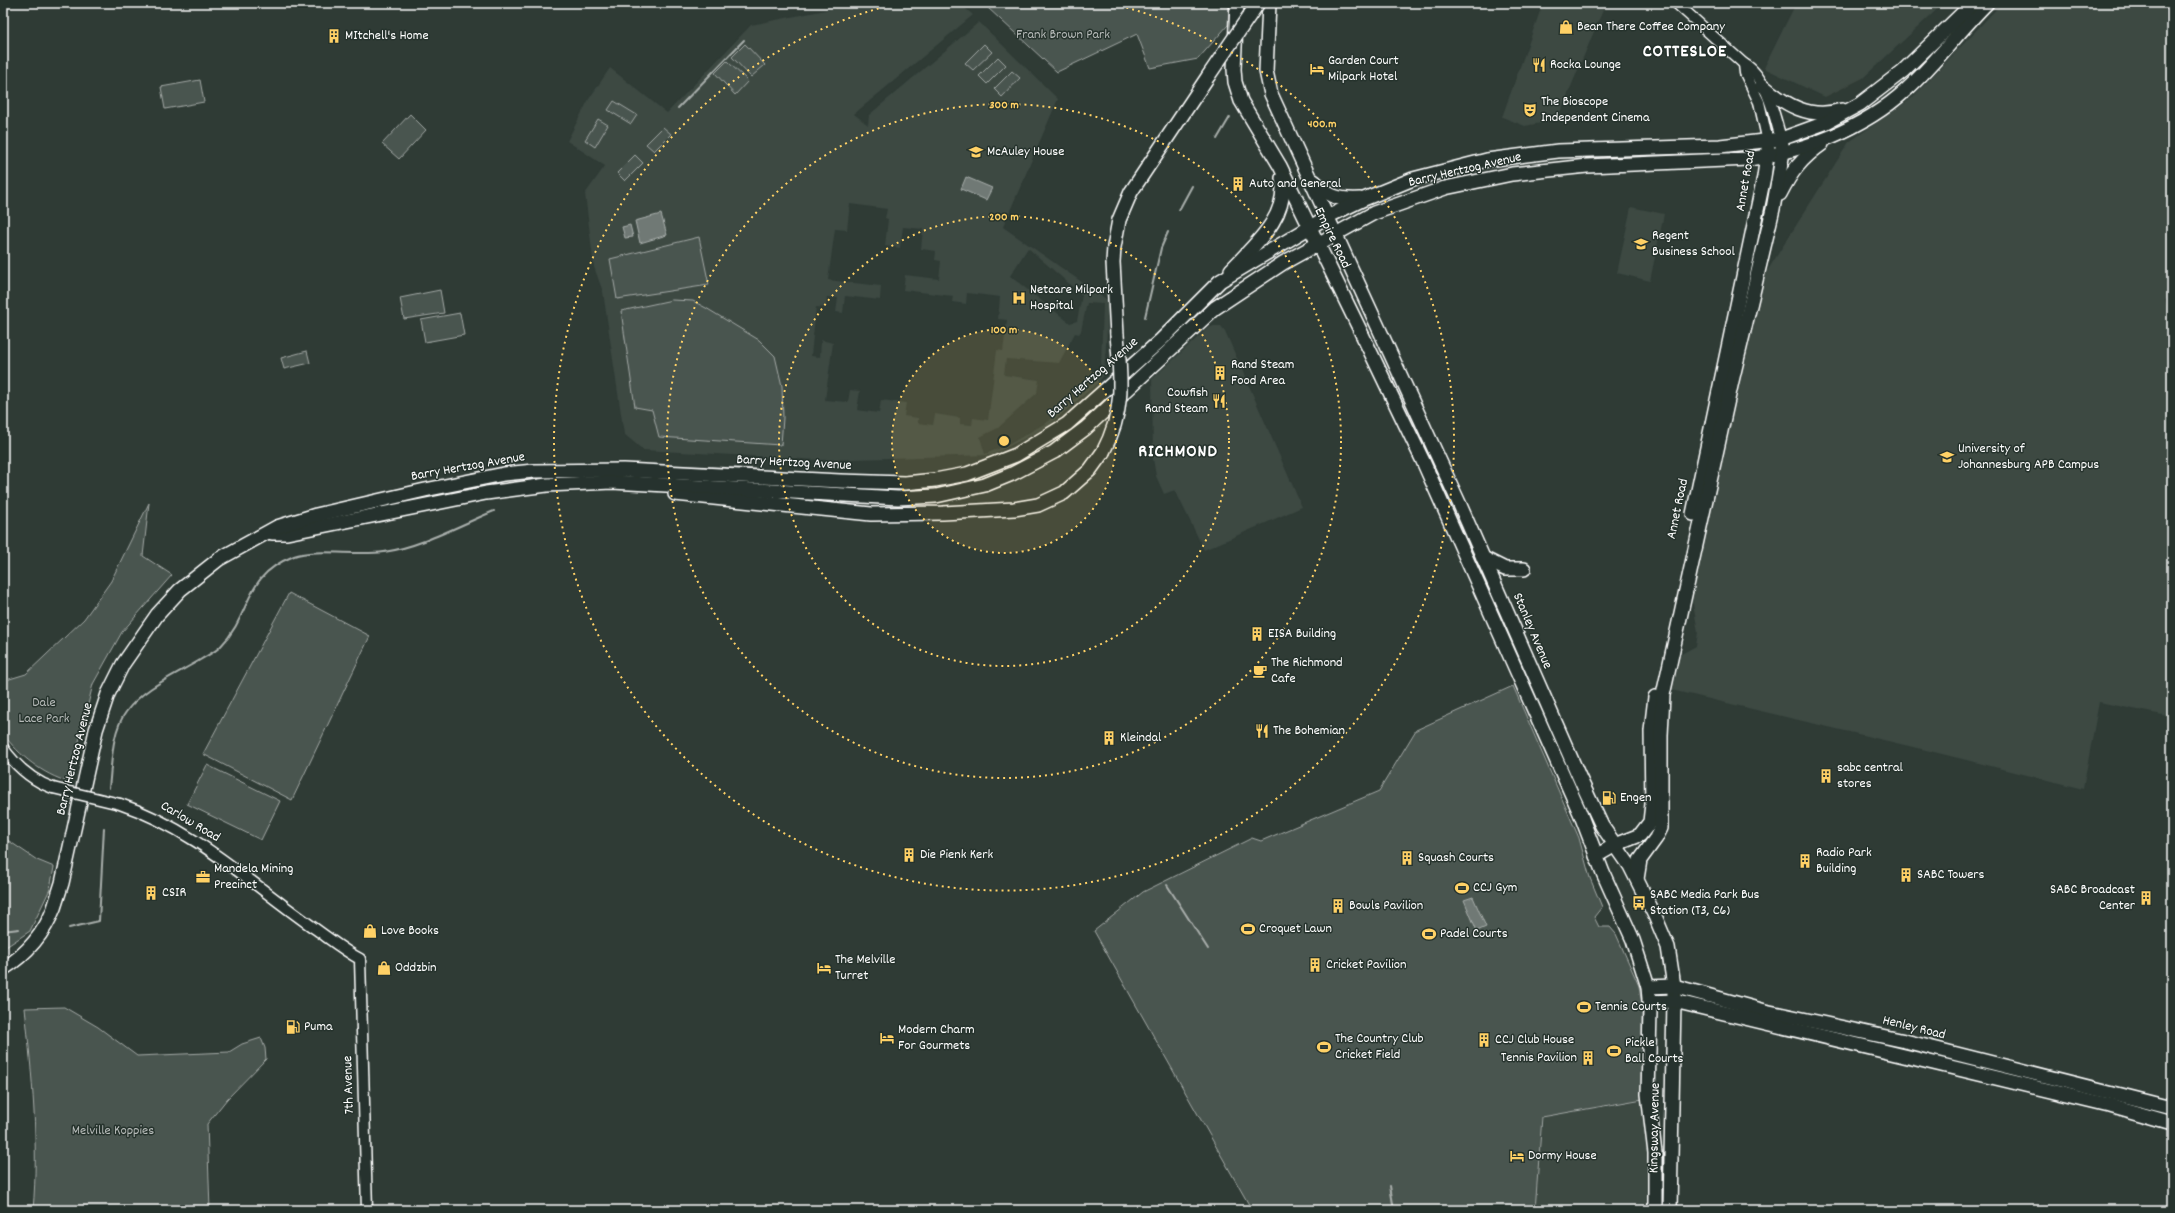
<svg xmlns="http://www.w3.org/2000/svg" width="2175" height="1213" font-family="Dekko,sans-serif">
  <rect width="100%" height="100%" fill="#2f3b35"/>
  <filter id="ink" filterUnits="userSpaceOnUse"><feTurbulence type="fractalNoise" baseFrequency=".025" numOctaves="2"/><feDisplacementMap in="SourceGraphic" scale="8" xChannelSelector="R" yChannelSelector="G"/><feConvolveMatrix kernelMatrix="1 2 1 2 8 2 1 2 1" color-interpolation-filters="sRGB"/></filter>
  <g filter="url(#ink)">
    <!-- built -->
    <g fill="#3c4842" fill-rule="evenodd">
      <path d="M861 3H959L973 15 854 114 868 125 869 115 979 22 1058 99 1003 227 1109 301 1104 375 1099 382 1048 426 992 455 820 460 643 450 624 434 603 292 594 267 585 194 605 166 567 141 589 99 610 68 667 113 751 25ZM850 204 887 209 885 218 888 219 885 246 900 248 903 227 923 229 921 249 936 251 935 260 941 261 939 279 905 275 903 290 953 296 952 302 966 304 967 293 1000 297 998 319 1007 320 1003 351 997 350 988 420 973 418 972 425 960 424V418L935 414 933 425 918 423V418L904 416 906 403 881 400 879 413 857 410 860 391 850 390 848 402 825 400 833 343 821 340 820 357 811 356 816 307 826 308 827 297 838 298 836 312 843 313 845 296 880 300 881 286 828 280 835 229 847 230ZM1028 248 1082 295 1077 321 1070 323 1010 276ZM1087 303 1103 304 1101 364 1097 380 1049 421 1008 445 985 454 980 437 998 428 1037 393 1039 380 1004 375 1006 359 1059 363 1075 333 1079 334 1081 331Z"/>
      <path d="M1543 3H1606L1557 120 1525 126 1502 117Z"/>
      <path d="M1796 3H1944L1863 78 1825 97 1764 68Z"/>
      <path d="M2002 3H2172V298L2165 300 2172 321V717L2099 702 2083 789 1930 751 1667 689 1674 658 1696 646 1698 632 1691 593 1764 276 1849 142 1912 98Z"/>
      <path d="M1631 207 1664 214 1650 281 1617 273Z"/>
      <path d="M1214 326H1221L1225 331 1302 507 1204 550 1175 490 1164 494 1156 476 1153 459 1152 379 1208 328Z"/>
      <path d="M1643 1100 1648 1137 1647 1210H1535L1543 1117Z"/>
    </g>
    <!-- green -->
    <g fill="#4a544f" stroke="#a4aaa7">
      <path d="M990 3H1229L1228 25 1198 59 1150 68 1137 34 1057 72 987 7Z"/>
      <path d="M745 44 765 65 751 77 732 57Z"/>
      <path d="M984 44 992 52 973 70 965 63Z"/>
      <path d="M998 57 1006 65 987 84 979 76Z"/>
      <path d="M727 61 748 81 735 95 715 73Z"/>
      <path d="M1012 71 1020 78 1002 97 994 89Z"/>
      <path d="M200 80 204 102 165 109 161 87Z"/>
      <path d="M614 101 637 115 631 124 608 110Z"/>
      <path d="M410 114 426 130 399 159 382 144Z"/>
      <path d="M598 119 608 125 595 147 585 140Z"/>
      <path d="M663 127 671 134 654 151 646 144Z"/>
      <path d="M635 155 643 163 625 181 617 173Z"/>
      <path d="M699 237 709 285 617 299 610 259Z"/>
      <path d="M440 290 444 313 404 319 400 298Z"/>
      <path d="M672 300 693 301 706 308 759 340 775 356 782 386 783 418 781 445 659 437 652 410 635 407 621 311Z"/>
      <path d="M460 313 464 335 425 342 421 320Z"/>
      <path d="M307 351 310 363 284 369 281 358Z"/>
      <path d="M149 503 143 556 172 575 122 632 93 684 69 782C42 774 20 756 3 734V681L26 674 84 619 111 581Z"/>
      <path d="M289 593 370 636 292 800 203 754Z"/>
      <path d="M1513 686 1579 838 1590 878 1602 907 1594 917 1599 927H1610L1616 934 1639 986 1642 1005 1643 1099 1542 1117 1535 1210H1252L1094 931 1143 892 1252 838 1261 841 1379 791 1416 730Z"/>
      <path d="M207 765 280 801 261 840 187 804Z"/>
      <path d="M3 839 9 841 37 860 54 867 50 889 30 931 3 949Z"/>
      <path d="M64 1007 98 1027 137 1056 229 1052 242 1044 261 1038 265 1048 266 1059 227 1099 207 1124 210 1210H33C39 1143 32 1075 25 1008Z"/>
    </g>
    <!-- water -->
    <g fill="#707975" stroke="#a9afac">
      <path d="M966 177 992 188 986 200 961 189Z"/>
      <path d="M661 214 667 235 640 243 635 221Z"/>
      <path d="M630 225 633 237 625 238 622 227Z"/>
      <path d="M1473 897 1486 927 1477 931 1464 900Z"/>
    </g>
    <g fill="none" stroke-linecap="round" stroke-linejoin="round">
      <!-- stream -->
      <g stroke="#a9afac" stroke-width="2">
        <path d="M678 108 744 40"/>
        <path d="M1217 139 1230 117"/>
        <path d="M1179 210 1192 186"/>
        <path d="M1145 317 1161 248 1168 232"/>
        <path d="M109 788C112 764 111 732 126 712 143 688 175 675 200 660 206 656 215 652 220 647 254 612 241 577 294 556 314 548 358 556 384 552 420 547 460 525 494 511"/>
        <path d="M1167 885 1208 949"/>
        <path d="M69 928 99 921 104 828"/>
        <path d="M3 931 19 929"/>
        <path d="M1390 1186 1394 1210"/>
      </g>
      <defs>
        <g id="minor">
          <path d="M1676 3 1744 64C1766 75 1775 117 1781 139"/>
          <path d="M1744 64 1745 73 1759 102 1768 142"/>
          <path d="M3 748C16 766 33 781 53 788"/>
          <path d="M120 804C197 830 252 885 317 930 331 940 345 951 360 959L367 1210"/>
        </g>
        <g id="major">
          <path d="M1237 3 1234 69 1235 82 1241 101 1280 166 1359 328 1422 459 1580 813 1603 873 1633 940 1648 987 1650 1011 1648 1094 1655 1153V1210"/>
          <path d="M1269 3 1266 71 1271 94 1460 505 1581 781 1602 826 1630 866 1655 916 1668 947 1674 986V1001L1670 1210"/>
          <path d="M1762 85C1785 105 1810 120 1842 110"/>
          <path d="M1314 181C1330 197 1337 200 1360 199"/>
          <path d="M1780 194C1791 172 1802 158 1822 144"/>
          <path d="M1231 270C1255 244 1289 217 1282 178"/>
          <path d="M1117 335 1113 262 1114 247 1119 220 1131 192 1209 75"/>
          <path d="M675 494 871 514 943 513 1014 509 1038 505 1064 493 1090 470 1103 452"/>
          <path d="M1693 514 1764 177 1768 149"/>
          <path d="M272 533H287L486 493 547 485 612 482 898 498 936 496 985 485 1012 474 1054 452 1086 428 1215 308 1283 263 1374 213 1445 188 1512 174 1587 166 1749 159C1805 151 1863 129 1906 90 1935 64 1959 31 1987 3"/>
          <path d="M1483 558 1505 569H1524"/>
          <path d="M1596 856 1617 844 1640 835 1650 822 1652 804 1651 731 1655 697"/>
          <path d="M1637 879 1640 860 1656 838 1661 828V735L1663 695 1732 381 1773 209 1783 152 1782 145"/>
          <path d="M3 969C27 954 44 934 54 908L62 883 96 730 108 694 123 664 157 615 180 590 219 559 277 527 316 515 425 490 504 474 534 471 624 470 840 481 905 483 935 480 967 474 1016 455 1067 424 1161 340 1220 281 1327 217 1364 199 1413 179 1487 160 1558 151 1720 146 1781 139 1825 123 1860 104 1903 71 1973 3"/>
          <path d="M1648 987 1674 986 1765 1011 1905 1041 2172 1108"/>
          <path d="M1649 1002 1674 1001 2109 1105 2172 1123"/>
        </g>
      </defs>
      <!-- minor casing -->
      <use href="#minor" stroke="#fff" stroke-width="13"/>
      <!-- major casing -->
      <use href="#major" stroke="#fff" stroke-width="16"/>
      <!-- minor -->
      <use href="#minor" stroke="#26332d" stroke-width="10"/>
      <!-- major -->
      <use href="#major" stroke="#26332d" stroke-width="13"/>
      <defs>
        <path id="minor-bridge" d="M53 788 120 804"/>
        <g id="major-bridge">
          <path d="M1209 75 1258 3"/>
          <path d="M1103 452C1125 411 1121 379 1117 335"/>
        </g>
      </defs>
      <!-- minor-bridge casing -->
      <use href="#minor-bridge" stroke="#fff" stroke-width="13" stroke-linecap="butt"/>
      <!-- major-bridge casing -->
      <use href="#major-bridge" stroke="#fff" stroke-width="16" stroke-linecap="butt"/>
      <!-- minor-bridge -->
      <use href="#minor-bridge" stroke="#26332d" stroke-width="10"/>
      <!-- major-bridge -->
      <use href="#major-bridge" stroke="#26332d" stroke-width="13"/>
    </g>
  </g>
  <!-- distance rings -->
  <circle cx="1004" cy="441" r="112" fill="#ffd166" fill-opacity=".12"/>
  <g fill="none" stroke="#ffd166" stroke-width="2" stroke-dasharray="2 4">
    <circle cx="1004" cy="441" r="112"/>
    <circle cx="1004" cy="441" r="225"/>
    <circle cx="1004" cy="441" r="337"/>
    <path d="M1109 3A450 450 0 1 1 899 3"/>
  </g>
  <!-- icons -->
  <defs>
    <symbol id="shop-bare" viewBox="-9 -9 18 18"><path d="M-5-2.5h2.3a2.7 3.5 0 0 1 5.4 0H5L5.5 6h-11ZM-1.5-2.5h3a1.5 2.3 0 0 0-3 0Z" fill="#ffd166" stroke="#26332d" stroke-width="2.5" paint-order="stroke"/></symbol>
    <symbol id="building-bare" viewBox="-9 -9 18 18"><path d="M-4-6H4V6H1V3H-1V6H-4ZM-2.5-4.3h1.7v1.8h-1.7ZM.8-4.3h1.7v1.8H.8ZM-2.5-1h1.7V.8h-1.7ZM.8-1h1.7V.8H.8Z" fill="#ffd166" stroke="#26332d" stroke-width="2.5" paint-order="stroke"/></symbol>
    <symbol id="restaurant-bare" viewBox="-9 -9 18 18"><path d="M-5-6h1v4h1v-4h1v4h1v-4h1v5L-1.5 .5V6h-2V.5L-5-1ZM5-6V6H3V1.5H1.5Q1.5-4 5-6Z" fill="#ffd166" stroke="#26332d" stroke-width="2.5" paint-order="stroke"/></symbol>
    <symbol id="hotel-bare" viewBox="-9 -9 18 18"><path d="M-6-4.5h1.5V1H6V5H4.5V3h-9V5H-6ZM-4 0a1.8 1.8 0 1 1 3.6 0ZM.5 0V-2.5h3Q6-2.5 6 0Z" fill="#ffd166" stroke="#26332d" stroke-width="2.5" paint-order="stroke"/></symbol>
    <symbol id="theatre-bare" viewBox="-9 -9 18 18"><path d="M-5-5.5Q0-4 5-5.5V0Q5 5 0 6Q-5 5-5 0ZM-3.3-2.5H-1v1.5H-3.3ZM1-2.5H3.3v1.5H1ZM-2.8 1Q0 5.5 2.8 1Z" fill="#ffd166" stroke="#26332d" stroke-width="2.5" paint-order="stroke"/></symbol>
    <symbol id="school-bare" viewBox="-9 -9 18 18"><path d="M0-5L7-2L0 1L-7-2ZM-4 1L0 2.5L4 1V4Q0 6-4 4Z" fill="#ffd166" stroke="#26332d" stroke-width="2.5" paint-order="stroke"/></symbol>
    <symbol id="hospital-bare" viewBox="-9 -9 18 18"><path d="M-5-5h3v3.5h4V-5h3V5h-3V1.5h-4V5h-3Z" fill="#ffd166" stroke="#26332d" stroke-width="2.5" paint-order="stroke"/></symbol>
    <symbol id="university-bare" viewBox="-9 -9 18 18"><path d="M0-5L7-2L0 1L-7-2ZM-4 1L0 2.5L4 1V4Q0 6-4 4Z" fill="#ffd166" stroke="#26332d" stroke-width="2.5" paint-order="stroke"/></symbol>
    <symbol id="cafe-bare" viewBox="-9 -9 18 18"><path d="M-5.5-4.5H6V0H3Q3 3.5 0 3.5H-2.5Q-5.5 3.5-5.5 0ZM3-3.2v2h1.7v-2ZM-6 4.5H4V6H-6Z" fill="#ffd166" stroke="#26332d" stroke-width="2.5" paint-order="stroke"/></symbol>
    <symbol id="fuel-bare" viewBox="-9 -9 18 18"><path d="M-5.5-6h7V0h2V4h1.3V-2.5L3-4.5l.8-.8L6-3V5H2.5V1h-1V6h-7ZM-4.2-4.7v3.2H.2V-4.7Z" fill="#ffd166" stroke="#26332d" stroke-width="2.5" paint-order="stroke"/></symbol>
    <symbol id="office-bare" viewBox="-9 -9 18 18"><path d="M-6-3h4V-5.5h4V-3h4V5H-6ZM-1-4.5V-3h2v-1.5ZM-6 0V1H6V0Z" fill="#ffd166" stroke="#26332d" stroke-width="2.5" paint-order="stroke"/></symbol>
    <symbol id="stadium-bare" viewBox="-9 -9 18 18"><path d="M0-5a6.5 5 0 1 0 0 10a6.5 5 0 1 0 0-10ZM-3.5-1.8h7v3.6h-7Z" fill="#ffd166" stroke="#26332d" stroke-width="2.5" paint-order="stroke"/></symbol>
    <symbol id="bus-bare" viewBox="-9 -9 18 18"><path d="M-5-6H5V4H4V6H2V4H-2V6H-4V4H-5ZM-3.5-4V0h7V-4ZM-3.5 1.2v1.5H-2V1.2ZM2 1.2v1.5H3.5V1.2Z" fill="#ffd166" stroke="#26332d" stroke-width="2.5" paint-order="stroke"/></symbol>
  </defs>
  <g fill-rule="evenodd">
    <use href="#shop-bare" x="1556" y="17" width="20" height="20"/>
    <use href="#building-bare" x="324" y="26" width="20" height="20"/>
    <use href="#restaurant-bare" x="1529" y="55" width="20" height="20"/>
    <use href="#hotel-bare" x="1307" y="59" width="20" height="20"/>
    <use href="#theatre-bare" x="1520" y="100" width="20" height="20"/>
    <use href="#school-bare" x="966" y="142" width="20" height="20"/>
    <use href="#building-bare" x="1228" y="174" width="20" height="20"/>
    <use href="#school-bare" x="1631" y="234" width="20" height="20"/>
    <use href="#hospital-bare" x="1009" y="288" width="20" height="20"/>
    <use href="#building-bare" x="1210" y="363" width="20" height="20"/>
    <use href="#restaurant-bare" x="1209" y="391" width="20" height="20"/>
    <use href="#university-bare" x="1937" y="447" width="20" height="20"/>
    <use href="#building-bare" x="1247" y="624" width="20" height="20"/>
    <use href="#cafe-bare" x="1250" y="661" width="20" height="20"/>
    <use href="#restaurant-bare" x="1252" y="721" width="20" height="20"/>
    <use href="#building-bare" x="1099" y="728" width="20" height="20"/>
    <use href="#building-bare" x="1816" y="766" width="20" height="20"/>
    <use href="#fuel-bare" x="1599" y="788" width="20" height="20"/>
    <use href="#building-bare" x="899" y="845" width="20" height="20"/>
    <use href="#building-bare" x="1397" y="848" width="20" height="20"/>
    <use href="#building-bare" x="1795" y="851" width="20" height="20"/>
    <use href="#building-bare" x="1896" y="865" width="20" height="20"/>
    <use href="#office-bare" x="193" y="867" width="20" height="20"/>
    <use href="#stadium-bare" x="1452" y="878" width="20" height="20"/>
    <use href="#building-bare" x="141" y="883" width="20" height="20"/>
    <use href="#building-bare" x="2136" y="888" width="20" height="20"/>
    <use href="#bus-bare" x="1629" y="893" width="20" height="20"/>
    <use href="#building-bare" x="1328" y="896" width="20" height="20"/>
    <use href="#stadium-bare" x="1238" y="919" width="20" height="20"/>
    <use href="#shop-bare" x="360" y="921" width="20" height="20"/>
    <use href="#stadium-bare" x="1419" y="924" width="20" height="20"/>
    <use href="#building-bare" x="1305" y="955" width="20" height="20"/>
    <use href="#shop-bare" x="374" y="958" width="20" height="20"/>
    <use href="#hotel-bare" x="814" y="958" width="20" height="20"/>
    <use href="#stadium-bare" x="1574" y="997" width="20" height="20"/>
    <use href="#fuel-bare" x="283" y="1017" width="20" height="20"/>
    <use href="#hotel-bare" x="877" y="1028" width="20" height="20"/>
    <use href="#building-bare" x="1474" y="1030" width="20" height="20"/>
    <use href="#stadium-bare" x="1314" y="1037" width="20" height="20"/>
    <use href="#stadium-bare" x="1604" y="1041" width="20" height="20"/>
    <use href="#building-bare" x="1578" y="1048" width="20" height="20"/>
    <use href="#hotel-bare" x="1507" y="1146" width="20" height="20"/>
  </g>
  <g text-anchor="middle" dominant-baseline="central" stroke-width="3" stroke-linejoin="round" paint-order="stroke">
    <!-- poi labels -->
    <g font-size="14" fill="#fff" stroke="#26332d" text-anchor="start">
      <text x="1577" y="27">Bean There Coffee Company</text>
      <text x="345" y="36">MItchell's Home</text>
      <text x="1328" y="61">Garden Court<tspan x="1328" dy="16">Milpark Hotel</tspan></text>
      <text x="1550" y="65">Rocka Lounge</text>
      <text x="1541" y="102">The Bioscope<tspan x="1541" dy="16">Independent Cinema</tspan></text>
      <text x="987" y="152">McAuley House</text>
      <text x="1249" y="184">Auto and General</text>
      <text x="1652" y="236">Regent<tspan x="1652" dy="16">Business School</tspan></text>
      <text x="1030" y="290">Netcare Milpark<tspan x="1030" dy="16">Hospital</tspan></text>
      <text x="1231" y="365">Rand Steam<tspan x="1231" dy="16">Food Area</tspan></text>
      <text x="1208" y="393" text-anchor="end">Cowfish<tspan x="1208" dy="16">Rand Steam</tspan></text>
      <text x="1958" y="449">University of<tspan x="1958" dy="16">Johannesburg APB Campus</tspan></text>
      <text x="1268" y="634">EISA Building</text>
      <text x="1271" y="663">The Richmond<tspan x="1271" dy="16">Cafe</tspan></text>
      <text x="1273" y="731">The Bohemian</text>
      <text x="1120" y="738">Kleindal</text>
      <text x="1837" y="768">sabc central<tspan x="1837" dy="16">stores</tspan></text>
      <text x="1620" y="798">Engen</text>
      <text x="1816" y="853">Radio Park<tspan x="1816" dy="16">Building</tspan></text>
      <text x="920" y="855">Die Pienk Kerk</text>
      <text x="1418" y="858">Squash Courts</text>
      <text x="214" y="869">Mandela Mining<tspan x="214" dy="16">Precinct</tspan></text>
      <text x="1917" y="875">SABC Towers</text>
      <text x="1473" y="888">CCJ Gym</text>
      <text x="2135" y="890" text-anchor="end">SABC Broadcast<tspan x="2135" dy="16">Center</tspan></text>
      <text x="162" y="893">CSIR</text>
      <text x="1650" y="895">SABC Media Park Bus<tspan x="1650" dy="16">Station (T3, C6)</tspan></text>
      <text x="1349" y="906">Bowls Pavilion</text>
      <text x="1259" y="929">Croquet Lawn</text>
      <text x="381" y="931">Love Books</text>
      <text x="1440" y="934">Padel Courts</text>
      <text x="835" y="960">The Melville<tspan x="835" dy="16">Turret</tspan></text>
      <text x="1326" y="965">Cricket Pavilion</text>
      <text x="395" y="968">Oddzbin</text>
      <text x="1595" y="1007">Tennis Courts</text>
      <text x="304" y="1027">Puma</text>
      <text x="898" y="1030">Modern Charm<tspan x="898" dy="16">For Gourmets</tspan></text>
      <text x="1335" y="1039">The Country Club<tspan x="1335" dy="16">Cricket Field</tspan></text>
      <text x="1495" y="1040">CCJ Club House</text>
      <text x="1625" y="1043">Pickle<tspan x="1625" dy="16">Ball Courts</tspan></text>
      <text x="1577" y="1058" text-anchor="end">Tennis Pavilion</text>
      <text x="1528" y="1156">Dormy House</text>
    </g>
    <!-- park labels -->
    <g font-size="14" fill="#b7bbb9" stroke="#26332d">
      <text x="1063" y="35">Frank Brown Park</text>
      <text x="44" y="703">Dale<tspan x="44" dy="16">Lace Park</tspan></text>
      <text x="113" y="1131">Melville Koppies</text>
    </g>
    <!-- street labels -->
    <g font-size="14" fill="#fff" stroke="#26332d">
      <text transform="translate(1465 170) rotate(-13)">Barry Hertzog Avenue</text>
      <text transform="translate(1746 181) rotate(-80)">Annet Road</text>
      <text transform="translate(1332 238) rotate(64)">Empire Road</text>
      <text transform="translate(1093 378) rotate(-41)">Barry Hertzog Avenue</text>
      <text transform="translate(794 463) rotate(3)">Barry Hertzog Avenue</text>
      <text transform="translate(468 467) rotate(-10)">Barry Hertzog Avenue</text>
      <text transform="translate(1678 509) rotate(-78)">Annet Road</text>
      <text transform="translate(1532 631) rotate(67)">Stanley Avenue</text>
      <text transform="translate(75 759) rotate(-76)">Barry Hertzog Avenue</text>
      <text transform="translate(190 822) rotate(31)">Carlow Road</text>
      <text transform="translate(1914 1028) rotate(14)">Henley Road</text>
      <text transform="translate(349 1085) rotate(-92)">7th Avenue</text>
      <text transform="translate(1655 1128) rotate(-89)">Kingsway Avenue</text>
    </g>
    <!-- district labels -->
    <g font-size="18" font-weight="bold" letter-spacing="1" fill="#fff" stroke="#26332d">
      <text x="1685" y="52">COTTESLOE</text>
      <text x="1178" y="452">RICHMOND</text>
    </g>
  </g>
  <circle cx="1004" cy="441" r="6" fill="#ffd166" stroke="#26332d" stroke-width="2"/>
  <g font-size="12" text-anchor="middle" font-weight="bold" fill="#ffd166" stroke="#26332d" stroke-width="3" stroke-linejoin="round" paint-order="stroke">
    <text x="1004" y="108">300 m</text>
    <text x="1322" y="127">400 m</text>
    <text x="1004" y="220">200 m</text>
    <text x="1004" y="333">100 m</text>
  </g>
  <!-- margin -->
  <rect width="2175" height="1213" fill="none" stroke="#26332d" stroke-width="16"/>
  <rect x="8" y="8" width="2159" height="1197" fill="none" stroke="#fff" stroke-width="1.5" filter="url(#ink)"/>
</svg>
